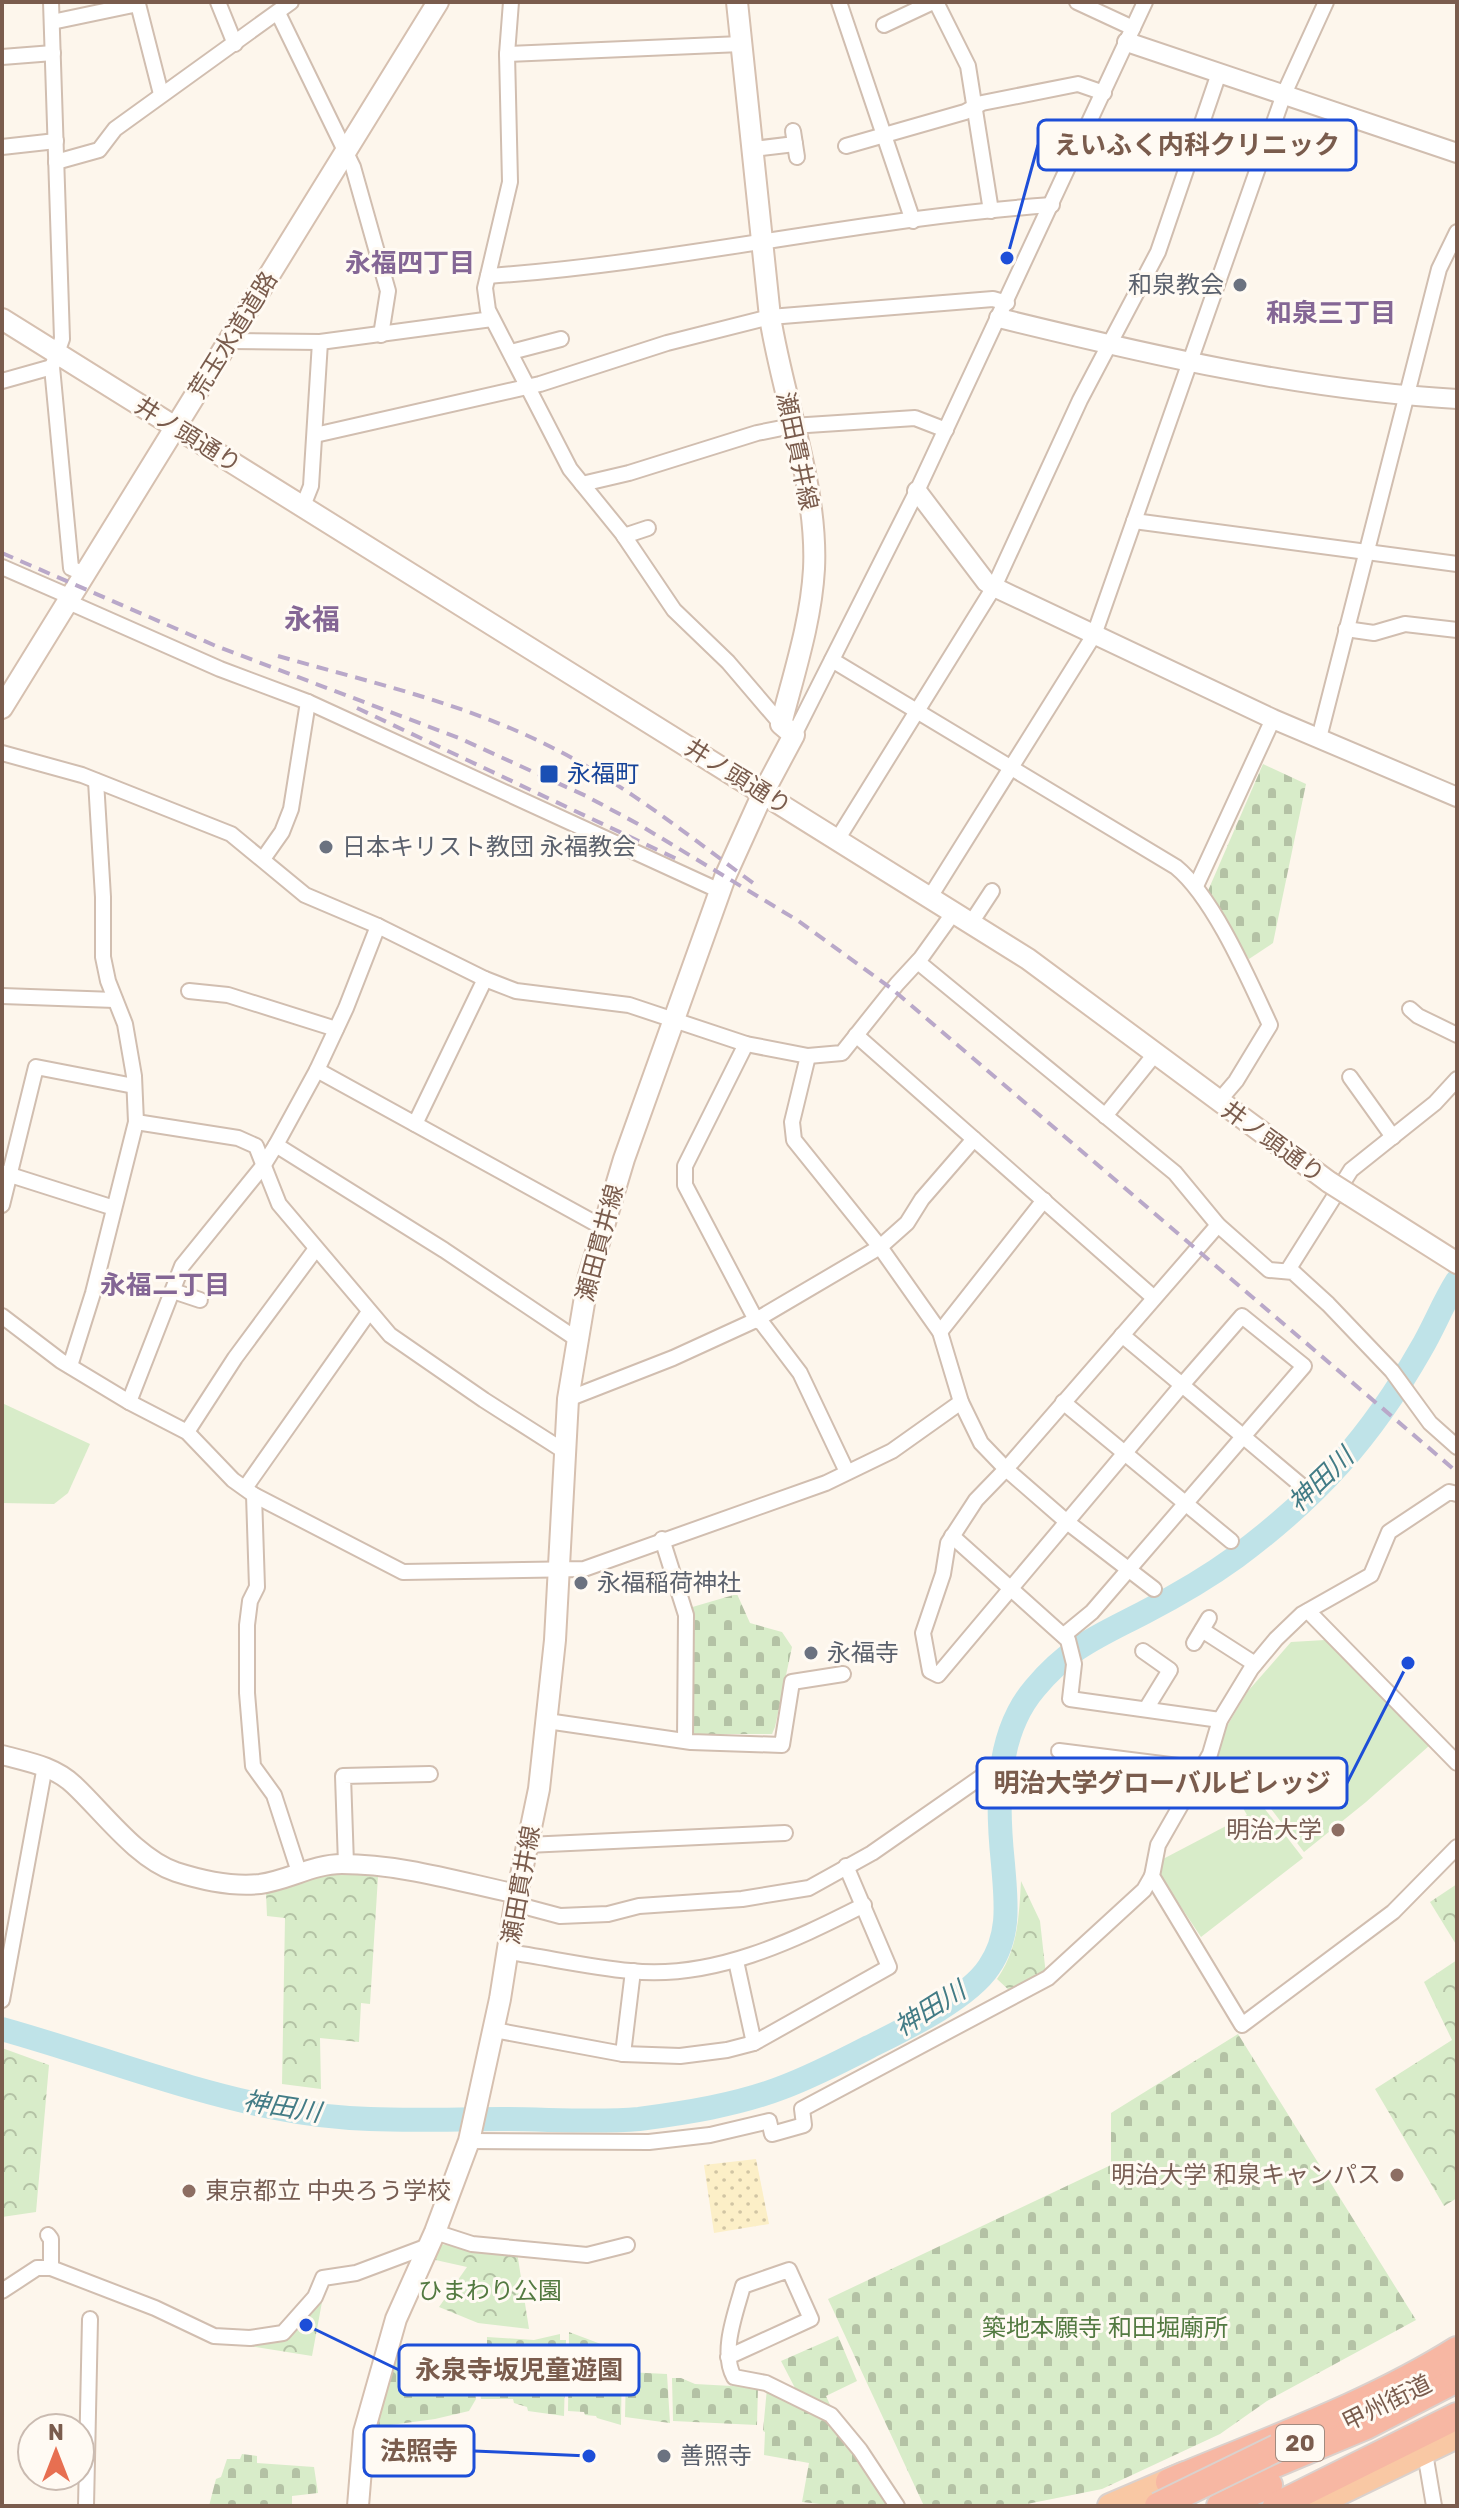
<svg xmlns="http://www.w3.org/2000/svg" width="1459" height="2508" font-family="Rubik,'Noto Sans JP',sans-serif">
  <defs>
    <pattern id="forest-crowns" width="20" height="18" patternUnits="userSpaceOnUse" patternTransform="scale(2)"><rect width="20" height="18" fill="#d8ecc9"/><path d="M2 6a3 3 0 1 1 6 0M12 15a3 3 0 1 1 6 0" fill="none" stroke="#b4c2a5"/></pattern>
    <pattern id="sand-dots" width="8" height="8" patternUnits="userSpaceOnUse" patternTransform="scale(2)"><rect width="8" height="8" fill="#fcefc7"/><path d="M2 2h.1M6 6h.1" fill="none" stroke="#d1c5a4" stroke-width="1.8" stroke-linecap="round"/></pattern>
    <pattern id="cemetery-stones" width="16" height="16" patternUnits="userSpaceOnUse" patternTransform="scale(2)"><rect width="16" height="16" fill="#d8ecc9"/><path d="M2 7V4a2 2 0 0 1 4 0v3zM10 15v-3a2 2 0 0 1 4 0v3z" fill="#b4c2a5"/></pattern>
  </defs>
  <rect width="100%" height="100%" fill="#fdf6ec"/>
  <!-- forest -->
  <g fill="url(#forest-crowns)">
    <path d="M340 1872 378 1877 370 2004 361 2003 359 2042 320 2038 321 2089 282 2084 285 1918 267 1916 266 1893 296 1880Z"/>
    <path d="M1021 1881 1040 1921 1046 1975 1011 1992 997 1979C1018 1949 1019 1917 1021 1881Z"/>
    <path d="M1457 1884V1946L1430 1902Z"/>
    <path d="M1457 1960V2198L1444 2206 1375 2089 1452 2040 1424 1982Z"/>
    <path d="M2 2048 49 2065 36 2212 2 2217Z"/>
    <path d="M439 2244 517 2252 529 2329 478 2323 439 2307 467 2267 431 2259Z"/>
    <path d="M317 2300 322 2302 312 2356 250 2346V2341L284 2336Z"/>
  </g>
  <!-- sand -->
  <path fill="url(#sand-dots)" d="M756 2159 769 2224 714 2233 704 2165Z"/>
  <!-- cemetery -->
  <g fill="url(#cemetery-stones)">
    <path d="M1263 764 1306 784 1273 943 1249 959 1207 893Z"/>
    <path d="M737 1594 750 1623 782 1632 792 1647 775 1727 772 1734H691L689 1608Z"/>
    <path d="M1238 2034 1416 2320 1267 2401 1220 2434 1102 2489 1017 2506H924L828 2299 1111 2165V2113Z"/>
    <path d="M569 2332 622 2352 621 2425 597 2418 596 2416 585 2415 584 2412 568 2411Z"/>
    <path d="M560 2334V2340H566L564 2416 528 2411 527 2407 514 2403 513 2399H481L479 2382H487V2337L534 2340Z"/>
    <path d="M838 2336 857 2381 826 2396 831 2407 827 2409 795 2388 781 2361Z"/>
    <path d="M462 2352 473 2380 476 2399 469 2411 435 2419 376 2427 395 2353Z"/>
    <path d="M626 2372 667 2374 670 2423 625 2417Z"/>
    <path d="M672 2378H681L695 2384 732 2386 733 2382 758 2388 757 2425 673 2421Z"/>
    <path d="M767 2388 829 2419 892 2506H838L802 2502 809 2463 764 2455 765 2432 763 2431Z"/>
    <path d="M242 2454 257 2456V2463L314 2467 318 2493 292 2496V2506H209L216 2479 221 2477 227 2459H240Z"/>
  </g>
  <!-- pitch -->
  <g fill="#d8ecc9">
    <path d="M2 1403 90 1444 68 1493 54 1504 2 1503Z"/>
    <path d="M1325 1640 1430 1745 1366 1802 1304 1852 1265 1801 1261 1804 1303 1858 1201 1937 1159 1874 1163 1859 1247 1815 1216 1761 1227 1726 1248 1691 1291 1642Z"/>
  </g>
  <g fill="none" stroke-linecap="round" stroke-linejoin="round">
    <!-- river -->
    <path stroke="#bfe3e8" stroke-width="24" d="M2 2029C95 2055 186 2091 281 2109 354 2124 430 2119 503 2119 548 2119 594 2123 639 2119 685 2113 737 2105 781 2088 811 2077 840 2062 869 2047 903 2030 968 1999 989 1967 1011 1935 1006 1901 1003 1864 997 1806 994 1736 1035 1688 1069 1647 1099 1636 1145 1612 1176 1596 1207 1578 1236 1557 1317 1497 1371 1437 1421 1349 1434 1327 1443 1303 1457 1281"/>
    <defs>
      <g id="minor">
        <path d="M51 2 62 339 52 367 71 568 86 575"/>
        <path d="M218 2 235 44"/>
        <path d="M511 2 507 54 510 182 485 288 488 310 570 469 622 533 674 610 728 662 781 724"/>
        <path d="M839 2 913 221"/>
        <path d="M936 2 968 66 991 211"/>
        <path d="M1077 2 1133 28"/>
        <path d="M278 13 353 167 388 291 381 335"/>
        <path d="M52 22 138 4 161 94"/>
        <path d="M884 25 933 2"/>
        <path d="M507 54 741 44"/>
        <path d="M2 57 53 53"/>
        <path d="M793 131 797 157"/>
        <path d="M846 146 965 112 982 103 1078 84 1104 93"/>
        <path d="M2 147 56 141"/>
        <path d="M753 149 795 144"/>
        <path d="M56 162 99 150 115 129 291 2"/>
        <path d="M488 276C677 263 863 218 1052 205"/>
        <path d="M230 341 320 342 492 319"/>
        <path d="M511 352 561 339"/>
        <path d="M2 381 52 367"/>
        <path d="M315 435 540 384 667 343 770 317 993 299 1007 303"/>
        <path d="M582 484 629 473 757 433 792 426 915 418 946 430"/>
        <path d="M303 506 311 486 320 342"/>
        <path d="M1134 521 1457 564"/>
        <path d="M624 536 648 528"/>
        <path d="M2 567 64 594 73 604 220 669 308 702 720 891"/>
        <path d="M1346 629 1374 633 1405 624 1457 630"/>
        <path d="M832 660 1176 867C1214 898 1249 980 1270 1025L1236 1081 1218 1102"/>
        <path d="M794 735 917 491 1145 2"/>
        <path d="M1319 738 1439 269 1457 232"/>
        <path d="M2 753 82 775 231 834 305 895 378 926 485 979 516 991 629 1005 746 1044 808 1056 842 1053 897 984 921 958 954 912"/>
        <path d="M837 840 994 587 1080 400 1158 252 1219 73"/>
        <path d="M263 859 282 832 291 809 308 702"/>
        <path d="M1196 886 1273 719"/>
        <path d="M930 897 1094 635 1284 94 1326 2"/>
        <path d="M971 923 992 891"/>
        <path d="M918 962 1175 1173 1218 1225 1269 1270 1293 1272 1328 1304 1392 1371 1430 1423 1457 1447"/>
        <path d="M189 991 228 995 336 1029"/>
        <path d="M2 996 115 1000"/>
        <path d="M1410 1009 1418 1016 1457 1035"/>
        <path d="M856 1035 1153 1297"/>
        <path d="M746 1044 685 1166V1185L756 1320 762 1323 800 1373 847 1472"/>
        <path d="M808 1056 792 1122 794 1140 880 1247 940 1332 961 1402 981 1443 1006 1469 1067 1522 1154 1589"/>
        <path d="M317 1070 602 1227"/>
        <path d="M1350 1077 1393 1137"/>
        <path d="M1105 1116 1155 1054"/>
        <path d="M136 1122 238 1138 256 1146 279 1204 390 1335 484 1400 564 1451"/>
        <path d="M415 1124 485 979"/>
        <path d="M276 1145 444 1250 578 1340"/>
        <path d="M4 1173 114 1208"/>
        <path d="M2 1205 36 1067 134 1086"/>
        <path d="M1218 1225 1006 1469 976 1500 948 1543 943 1574 923 1633 930 1671 938 1675 1182 1385 1302 1486"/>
        <path d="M1288 1270 1351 1170 1435 1103 1457 1079"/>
        <path d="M173 1291 200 1300"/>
        <path d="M2 1316 61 1361 129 1402 187 1432 233 1480 254 1495 403 1572 584 1569 826 1483 892 1451 961 1402"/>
        <path d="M940 1332 1044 1200"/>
        <path d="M70 1366 93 1293 136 1122 134 1076 125 1024 108 981 103 957V897L96 781"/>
        <path d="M568 1399 673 1358 756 1320 880 1247 907 1223 922 1199 974 1139"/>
        <path d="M129 1402 182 1266 263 1166 276 1145 317 1070 346 1008 378 926"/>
        <path d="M1063 1402 1231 1541"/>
        <path d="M187 1432 235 1358 315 1250"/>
        <path d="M245 1488 369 1312"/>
        <path d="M1457 1494 1449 1492 1389 1532 1371 1575 1302 1614 1276 1639 1251 1669 1220 1720 1210 1754 1158 1845 1152 1876 1242 2025 1393 1912 1457 1847"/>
        <path d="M254 1495 257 1587 250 1601 247 1625V1693L253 1766 274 1795 299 1872"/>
        <path d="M952 1536 1068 1640 1074 1664 1070 1699 1220 1720"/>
        <path d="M662 1539 686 1615 685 1740"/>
        <path d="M1308 1611 1457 1763"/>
        <path d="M1202 1630 1255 1664"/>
        <path d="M1064 1635 1092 1612 1304 1366 1242 1316 1182 1385 1122 1335"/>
        <path d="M1194 1643 1209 1618"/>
        <path d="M1143 1651 1170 1670 1146 1709"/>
        <path d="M547 1721 691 1742 782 1745 792 1682 843 1674"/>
        <path d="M1059 1751 1202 1769"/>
        <path d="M527 1845 785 1833"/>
        <path d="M346 1864 343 1776 430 1774"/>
        <path d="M515 1904 560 1916 608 1914 639 1906 742 1899 809 1888 872 1853 984 1775"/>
        <path d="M508 1952C549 1958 590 1967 630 1971 713 1980 793 1941 864 1905"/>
        <path d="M736 1961 754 2043"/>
        <path d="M2 2000 45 1766"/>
        <path d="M494 2030 623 2054 680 2056 727 2050 754 2043 889 1967 846 1866"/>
        <path d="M623 2054 633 1971"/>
        <path d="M469 2141 649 2142 710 2135 769 2121 772 2134 804 2125 802 2109 1048 1978 1144 1890 1152 1876"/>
        <path d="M435 2232 472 2244 587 2255 627 2245"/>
        <path d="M48 2235 51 2239V2268"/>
        <path d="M2 2291 37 2268H51L155 2308 214 2336 250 2338 283 2333 315 2297 323 2278 356 2273 428 2246"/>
        <path d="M728 2357 811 2319 789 2270 743 2286C736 2312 720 2352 734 2377L766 2383 831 2415 860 2450 897 2506"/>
        <path d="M1425 2453 1434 2506"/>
        <path d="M86 2506 90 2319"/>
      </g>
      <g id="tertiary">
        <path d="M1127 42 1457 153"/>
        <path d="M999 318C1150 355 1301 390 1457 399"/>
        <path d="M917 491 986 582 994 587 1273 719 1457 797"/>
        <path d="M2 1755C28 1762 54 1766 74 1785 103 1812 137 1859 176 1872 201 1880 233 1887 260 1884 289 1880 313 1864 342 1864 401 1864 460 1882 517 1894"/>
      </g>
      <g id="secondary">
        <path d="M2 319 1028 959 1329 1182"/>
        <path d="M2 708 438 2"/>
        <path d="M1348 1194 1457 1263"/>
        <path d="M358 2506 364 2432 396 2319 435 2232 469 2141 500 1999 515 1904 539 1789 555 1640 568 1399 588 1279 624 1159 725 877 763 793 794 735 781 724C794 673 811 622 814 569 818 486 783 399 770 317L737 2"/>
      </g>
      <g id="trunk">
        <path d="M1110 2506 1185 2474"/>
        <path d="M1312 2506 1457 2436"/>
      </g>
      <g id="motorway">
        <path d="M1237 2480 1366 2426 1457 2379"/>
        <path d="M1169 2482C1266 2441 1368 2406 1457 2350"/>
        <path d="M1220 2506 1269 2485"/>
        <path d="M1276 2506 1457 2416"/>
      </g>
    </defs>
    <!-- minor casing -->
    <use href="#minor" stroke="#d1beb0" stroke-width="18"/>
    <!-- tertiary casing -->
    <use href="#tertiary" stroke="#d1beb0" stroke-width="22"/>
    <!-- secondary casing -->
    <use href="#secondary" stroke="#d6c0b0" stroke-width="24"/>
    <!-- trunk casing -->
    <use href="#trunk" stroke="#dad1cd" stroke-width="28"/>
    <!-- motorway casing -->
    <use href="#motorway" stroke="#dad1cd" stroke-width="30"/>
    <!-- minor -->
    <use href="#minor" stroke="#fff" stroke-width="14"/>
    <!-- tertiary -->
    <use href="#tertiary" stroke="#fff" stroke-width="18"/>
    <!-- secondary -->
    <use href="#secondary" stroke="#fff" stroke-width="20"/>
    <!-- trunk -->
    <use href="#trunk" stroke="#f9c8a4" stroke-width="24"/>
    <!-- motorway -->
    <use href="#motorway" stroke="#f7b7a3" stroke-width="26"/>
    <!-- rail -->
    <g stroke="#b9a8c9" stroke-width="4" stroke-dasharray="12 8" stroke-linecap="butt">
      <path d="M2 553 216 646 459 738 586 796 638 824 797 920 892 989 1457 1472"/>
      <path d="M278 656C369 682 460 702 545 744 621 781 685 833 753 883"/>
      <path d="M357 708 679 860"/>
    </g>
    <defs>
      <path id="secondary-bridge" d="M1329 1182 1348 1194"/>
      <path id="motorway-bridge" d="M1158 2506 1277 2448"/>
    </defs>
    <!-- secondary-bridge casing -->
    <use href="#secondary-bridge" stroke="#d6c0b0" stroke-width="24" stroke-linecap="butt"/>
    <!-- motorway-bridge casing -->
    <use href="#motorway-bridge" stroke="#dad1cd" stroke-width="30" stroke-linecap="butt"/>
    <!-- secondary-bridge -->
    <use href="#secondary-bridge" stroke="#fff" stroke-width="20"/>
    <!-- motorway-bridge -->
    <use href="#motorway-bridge" stroke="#f7b7a3" stroke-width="26"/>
  </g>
  <!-- markers -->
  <g fill="#6b7280" stroke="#fffaf3" stroke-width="3">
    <circle cx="1240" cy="285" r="8"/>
    <circle cx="326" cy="847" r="8"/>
    <circle cx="581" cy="1583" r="8"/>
    <circle cx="811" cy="1653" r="8"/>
    <circle cx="664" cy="2456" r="8"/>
  </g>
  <rect fill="#1a4fb4" stroke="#fffaf3" stroke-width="3" x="539" y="764" width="20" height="20" rx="4"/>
  <g fill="#8d6e63" stroke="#fffaf3" stroke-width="3">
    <circle cx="1338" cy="1830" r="8"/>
    <circle cx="1397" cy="2175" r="8"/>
    <circle cx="189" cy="2191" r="8"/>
  </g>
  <g text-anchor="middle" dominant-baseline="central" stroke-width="6" stroke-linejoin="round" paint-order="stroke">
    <!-- shield labels -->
    <rect fill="#fffaf3" stroke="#a28b7f" stroke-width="2" x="1276" y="2425" width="48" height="36" rx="6"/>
    <g font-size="22" font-weight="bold" fill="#7a5c4d">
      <text x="1300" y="2443">20</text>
    </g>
    <!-- worship labels -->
    <g font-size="24" fill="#5b616d" stroke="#fffaf3" text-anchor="start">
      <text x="1224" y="285" text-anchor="end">和泉教会</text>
      <text x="342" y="847">日本キリスト教団 永福教会</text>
      <text x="597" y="1583">永福稲荷神社</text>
      <text x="827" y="1653">永福寺</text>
      <text x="680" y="2456">善照寺</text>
    </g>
    <!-- street labels -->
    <g font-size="24" fill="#7a5c4d" stroke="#fffaf3">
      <text transform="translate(233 335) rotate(-58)">荒玉水道道路</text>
      <text transform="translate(188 435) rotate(32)">井ノ頭通り</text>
      <text transform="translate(797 451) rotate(78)">瀬田貫井線</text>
      <text transform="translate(738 777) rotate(32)">井ノ頭通り</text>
      <text transform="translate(1273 1142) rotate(36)">井ノ頭通り</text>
      <text transform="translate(600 1243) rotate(-75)">瀬田貫井線</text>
      <text transform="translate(521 1885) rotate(-80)">瀬田貫井線</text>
      <text transform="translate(1387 2403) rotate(-26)">甲州街道</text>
    </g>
    <!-- transit labels -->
    <g font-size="24" fill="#164399" stroke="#fffaf3" text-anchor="start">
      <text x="567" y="774">永福町</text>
    </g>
    <!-- education labels -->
    <g font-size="24" fill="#785e54" stroke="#fffaf3" text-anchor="end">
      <text x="1322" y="1830">明治大学</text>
      <text x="1381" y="2175">明治大学 和泉キャンパス</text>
      <text x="205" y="2191" text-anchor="start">東京都立 中央ろう学校</text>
    </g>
    <!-- park labels -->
    <g font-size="24" fill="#537a41" stroke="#fffaf3">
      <text x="490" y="2291">ひまわり公園</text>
      <text x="1105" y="2328">築地本願寺 和田堀廟所</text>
    </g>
    <!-- neighbourhood labels -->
    <g font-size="26" font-weight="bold" fill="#846695" stroke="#fffaf3">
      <text x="410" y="263">永福四丁目</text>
      <text x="1331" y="313">和泉三丁目</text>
      <text x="165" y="1285">永福二丁目</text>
    </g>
    <!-- water labels -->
    <g font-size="26" font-style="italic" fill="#437c86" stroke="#fffaf3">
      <text transform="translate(1321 1480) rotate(-44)">神田川</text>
      <text transform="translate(930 2009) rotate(-32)">神田川</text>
      <text transform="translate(282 2107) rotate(9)">神田川</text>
    </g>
    <!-- quarter labels -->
    <g font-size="28" font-weight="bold" fill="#846695" stroke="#fffaf3">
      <text x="312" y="619">永福</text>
    </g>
  </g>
  <!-- callouts -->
  <path fill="none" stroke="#1d4ed8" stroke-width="3" d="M1007 258L1038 145M1408 1663L1347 1783M306 2325L399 2370M589 2456L474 2451"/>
  <g fill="#1d4ed8" stroke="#fffaf3" stroke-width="3">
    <circle cx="1007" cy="258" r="8"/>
    <circle cx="1408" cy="1663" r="8"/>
    <circle cx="306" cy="2325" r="8"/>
    <circle cx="589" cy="2456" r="8"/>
  </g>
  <g fill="#fffaf3" stroke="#1d4ed8" stroke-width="3">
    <rect x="1038" y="120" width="318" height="50" rx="8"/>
    <rect x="977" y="1758" width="370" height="50" rx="8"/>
    <rect x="399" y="2345" width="240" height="50" rx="8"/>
    <rect x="364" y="2426" width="110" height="50" rx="8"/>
  </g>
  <g font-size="26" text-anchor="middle" font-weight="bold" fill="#7a5c4d">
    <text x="1197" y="154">えいふく内科クリニック</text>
    <text x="1162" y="1792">明治大学グローバルビレッジ</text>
    <text x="519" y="2379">永泉寺坂児童遊園</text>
    <text x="419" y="2460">法照寺</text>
  </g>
  <!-- border -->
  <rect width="1459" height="2508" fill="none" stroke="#7a5c4d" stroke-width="8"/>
  <!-- north arrow -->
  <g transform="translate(56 2452)"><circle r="38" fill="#fffaf3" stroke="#cabbb1" stroke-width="2"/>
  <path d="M0-6L14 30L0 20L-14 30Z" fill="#e76f51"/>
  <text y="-12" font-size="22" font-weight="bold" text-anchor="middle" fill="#7a5c4d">N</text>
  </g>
</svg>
